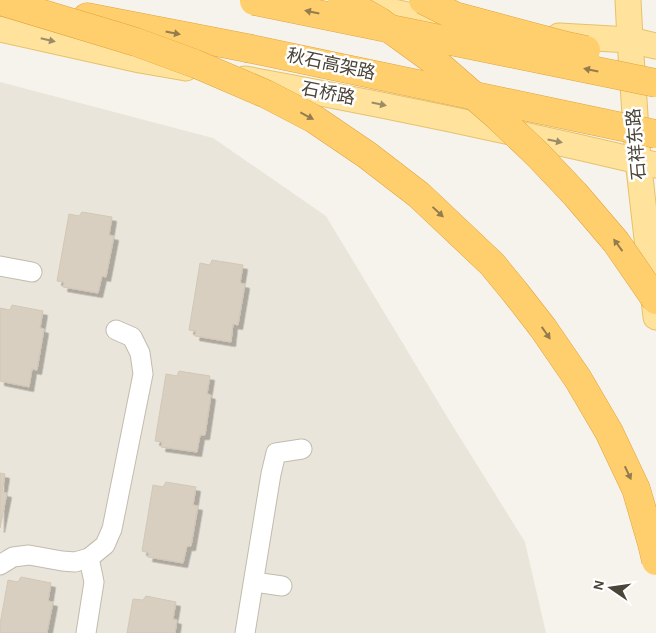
<svg xmlns="http://www.w3.org/2000/svg" width="656" height="633" font-family="'Alegreya Sans','Noto Sans SC',sans-serif">
  <defs>
    <filter id="shadow"><feDropShadow dx="4.5" dy="4.5" stdDeviation="0" flood-color="#0004"/></filter>
  </defs>
  <rect width="100%" height="100%" fill="#f6f3ec"/>
  <!-- residential -->
  <path fill="#eae5da" d="M0 82 213 138 326 216 446 415 525 542 546 633H0Z"/>
  <!-- building -->
  <g fill="#d8cfc1" stroke="#d3c7b4" filter="url(#shadow)">
    <path d="M82 212 112 217 109 235 114 236 106 277 102 276 98 293 63 287 64 282 57 281 69 214 79 216Z"/>
    <path d="M212 260 243 265 240 283 245 284 238 325 233 324 231 342 195 336 196 331 189 330 200 263 210 265Z"/>
    <path d="M12 305 43 311 40 328 44 329 37 370 32 369 29 387 0 381V308L10 310Z"/>
    <path d="M179 371 210 376 207 394 211 395 205 435H200L197 452 161 447 162 442 155 441 166 374 177 376Z"/>
    <path d="M0 473 5 474 2 492 7 493 0 528Z"/>
    <path d="M166 482 196 487 193 505 198 506 191 546H187L183 563 148 557 149 553 142 551 153 485 163 487Z"/>
    <path d="M21 577 51 583 48 601 53 602 47 633H0V624L8 580 18 582Z"/>
    <path d="M146 596 176 602 173 619 177 620 175 633H127L133 599 143 600Z"/>
  </g>
  <g fill="none" stroke-linecap="round" stroke-linejoin="round">
    <defs>
      <g id="minor">
        <path d="M0 266 32 272"/>
        <path d="M0 565 13 557 29 555 62 561 75 562 89 558 105 545 112 529 143 374 140 353 132 337 116 330"/>
        <path d="M254 582 282 586"/>
        <path d="M86 633 94 582 89 558"/>
        <path d="M245 633 271 474 276 453 302 449"/>
      </g>
      <g id="major">
        <path d="M628 0 630 40 638 160 656 317"/>
        <path d="M355 4 465 27"/>
        <path d="M0 29 140 60 186 68"/>
        <path d="M559 36 630 40 656 46"/>
        <path d="M245 79C383 104 520 133 656 165"/>
      </g>
      <path id="highway" d="M87 17 247 48"/>
    </defs>
    <!-- minor casing -->
    <use href="#minor" stroke="#c2bbae" stroke-width="21"/>
    <!-- major casing -->
    <use href="#major" stroke="#e6c16a" stroke-width="27"/>
    <!-- highway casing -->
    <use href="#highway" stroke="#e0a43c" stroke-width="29"/>
    <!-- minor -->
    <use href="#minor" stroke="#fff" stroke-width="19"/>
    <!-- major -->
    <use href="#major" stroke="#ffe39c" stroke-width="25"/>
    <!-- highway -->
    <use href="#highway" stroke="#ffcf6e" stroke-width="28"/>
    <defs>
      <g id="highway-bridge">
        <path d="M342 0 379 21 434 61 496 115 538 155 575 194 616 242 656 300"/>
        <path d="M423 0 455 16 567 46 586 50"/>
        <path d="M0 1 136 42 196 64 266 94 314 119 367 155 419 195 492 264 515 292 543 328 578 379 609 432 636 489 652 544 656 561"/>
        <path d="M254 1 656 83"/>
        <path d="M247 48 656 134"/>
      </g>
    </defs>
    <!-- highway-bridge casing -->
    <use href="#highway-bridge" stroke="#e0a43c" stroke-width="29" stroke-linecap="butt"/>
    <!-- highway-bridge -->
    <use href="#highway-bridge" stroke="#ffcf6e" stroke-width="28"/>
  </g>
  <!-- one-way arrows -->
  <defs><path id="oneway-solid" d="M-6-.8H1V-3.2L6.5 0L1 3.2V.8H-6Z" transform="scale(1.25)"/></defs>
  <g fill="#937c4e">
    <use href="#oneway-solid" transform="translate(312 12) rotate(-168)"/>
    <use href="#oneway-solid" transform="translate(173 33) rotate(11)"/>
    <use href="#oneway-solid" transform="translate(591 70) rotate(-168)"/>
    <use href="#oneway-solid" transform="translate(307 116) rotate(28)"/>
    <use href="#oneway-solid" transform="translate(438 212) rotate(43)"/>
    <use href="#oneway-solid" transform="translate(618 245) rotate(-126)"/>
    <use href="#oneway-solid" transform="translate(546 333) rotate(55)"/>
    <use href="#oneway-solid" transform="translate(628 473) rotate(65)"/>
  </g>
  <g fill="#9c8c66">
    <use href="#oneway-solid" transform="translate(48 40) rotate(13)"/>
    <use href="#oneway-solid" transform="translate(379 104) rotate(12)"/>
    <use href="#oneway-solid" transform="translate(555 141) rotate(12)"/>
  </g>
  <g text-anchor="middle" dominant-baseline="central" stroke-width="5" stroke-linejoin="round" paint-order="stroke">
    <!-- street labels -->
    <g font-size="18" fill="#4b4439" stroke="#fff">
      <text transform="translate(331 65) rotate(12)">秋石高架路</text>
      <text transform="translate(328 94) rotate(11)">石桥路</text>
      <text transform="translate(637 144) rotate(-95)">石祥东路</text>
    </g>
  </g>
  <!-- north arrow -->
  <g transform="translate(611 588) rotate(283)" stroke="#ffffff" stroke-width="4" paint-order="stroke">
  <path d="M0-4L9 19L0 12L-9 19Z" fill="#4b4439"/>
  <text y="-8" font-size="14" font-weight="bold" text-anchor="middle" fill="#4b4439">N</text>
  </g>
</svg>
